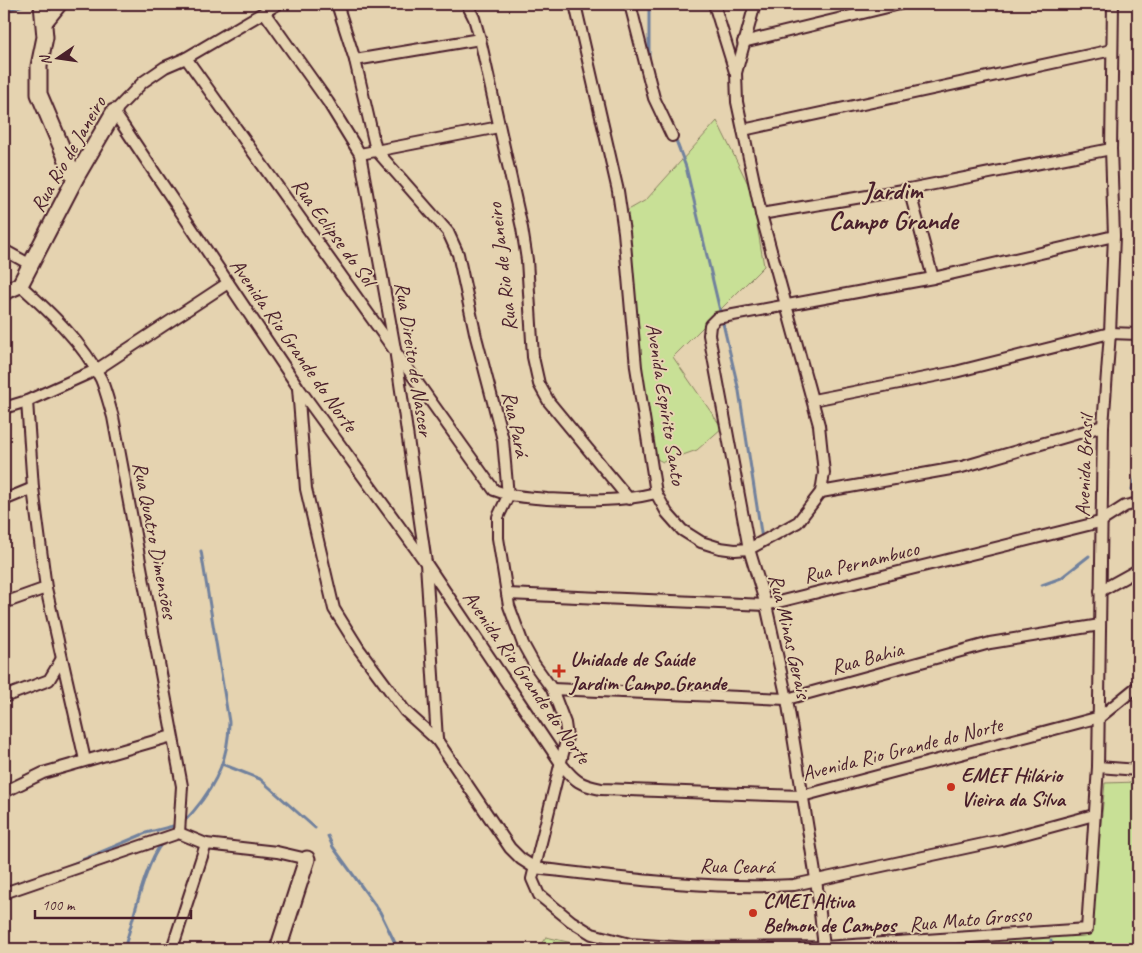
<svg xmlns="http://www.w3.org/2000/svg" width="1142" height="953" font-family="Caveat,sans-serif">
  <rect width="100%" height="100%" fill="#e5d3b0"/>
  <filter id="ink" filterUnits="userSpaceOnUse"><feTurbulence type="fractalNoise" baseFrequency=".02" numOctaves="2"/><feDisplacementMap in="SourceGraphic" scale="10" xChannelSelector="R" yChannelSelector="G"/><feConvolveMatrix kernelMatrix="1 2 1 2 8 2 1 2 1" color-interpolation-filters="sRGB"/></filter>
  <g filter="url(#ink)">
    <!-- green -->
    <g fill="#c8e096" stroke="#898060">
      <path d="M717 121 751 190 764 266 673 357 722 428 697 450 663 462 653 457 642 389 623 213 646 200Z"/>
      <path d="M1138 782V949H803L972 938 1090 934 1105 783Z"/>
      <path d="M546 937 598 949H537Z"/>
    </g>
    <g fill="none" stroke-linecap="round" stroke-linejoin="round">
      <!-- stream -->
      <g stroke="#71819d" stroke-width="3">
        <path d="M4 12 25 4"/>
        <path d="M649 59V4"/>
        <path d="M674 135 686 167 739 391 762 539"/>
        <path d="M1132 489 1138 472"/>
        <path d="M1042 585 1061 578 1089 556"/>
        <path d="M222 764 260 779 315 828"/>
        <path d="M182 824C210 795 229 764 229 722L201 551"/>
        <path d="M328 836 333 847 380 912 398 949"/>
        <path d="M68 866 146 833 177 825"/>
        <path d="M1051 941V949"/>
        <path d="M124 949C133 922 145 862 163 842"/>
      </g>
      <defs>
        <g id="street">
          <path d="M278 4 186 58 165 67 143 82 114 112 298 387 426 563 562 765C575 781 580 785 601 789L802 796 1100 717 1138 686"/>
          <path d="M337 4 355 60 376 150 448 232 458 254 476 337 503 440 508 496 498 517V538L509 606 523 644 534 664 552 689 565 723 567 737 532 879 539 895 571 921 592 934 630 944 689 948 824 947 1087 929 1098 767 1103 426 1110 333 1114 236 1111 149 1113 4"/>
          <path d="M467 4 474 18 480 39 522 228 527 260 533 357 539 384 549 402 629 499"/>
          <path d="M575 4 618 191 624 232 636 367 656 493 667 513 682 530 701 542 720 548 735 550 749 549 798 522 821 492 824 473 819 425 761 214 737 102 736 73 755 4"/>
          <path d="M630 4 654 98 672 136"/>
          <path d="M714 4 735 72"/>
          <path d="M264 12 328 102 360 154 395 349 426 563 437 740"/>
          <path d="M46 24 62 4"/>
          <path d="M743 42 900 4"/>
          <path d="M186 58 494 490C511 497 528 497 547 499 585 501 619 502 656 493"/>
          <path d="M355 60 480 39"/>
          <path d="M743 130 1112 50"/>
          <path d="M360 154 499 127"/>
          <path d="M909 189 933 278"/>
          <path d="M761 214 909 189 1111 149"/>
          <path d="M4 250 31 265"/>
          <path d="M20 285C50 312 83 343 101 379 106 391 109 404 113 417L182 786 179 833"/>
          <path d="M298 388 306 489 334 609 359 649 405 711 437 740 510 848 521 859 535 868C622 878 708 890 794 885L1002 840 1094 815"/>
          <path d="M813 400 955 372 1110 333 1138 334"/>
          <path d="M27 401 33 488 46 588 85 760"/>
          <path d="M4 408 27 401 96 370 228 283"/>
          <path d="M821 492 962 467 1103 426"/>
          <path d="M4 500 33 488"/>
          <path d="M1100 591 1138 570"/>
          <path d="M507 594 766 605 1100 522 1125 506 1138 503"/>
          <path d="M4 603 46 588"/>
          <path d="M552 689 787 699 990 643 1100 625"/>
          <path d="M4 697 49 680 61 660"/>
          <path d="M1098 767 1138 770"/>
          <path d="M4 792 43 773 172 736"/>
          <path d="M4 893 179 833 206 844 277 852 307 859"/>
          <path d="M824 947 816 879 787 699 766 605 749 549 709 335 710 325 717 318 933 278 1114 236"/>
          <path d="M172 949 206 844"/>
        </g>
        <g id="secondary">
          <path d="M42 4 45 37 39 66V94L75 179"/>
          <path d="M4 292 20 285 75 179 114 112"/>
          <path d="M278 949 307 859"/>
        </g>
      </defs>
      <!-- street casing -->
      <use href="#street" stroke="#4a1f2b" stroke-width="14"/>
      <!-- secondary casing -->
      <use href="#secondary" stroke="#4a1f2b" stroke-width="19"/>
      <!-- street -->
      <use href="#street" stroke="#e5d3b0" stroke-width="10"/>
      <!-- secondary -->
      <use href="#secondary" stroke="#e5d3b0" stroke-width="15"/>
    </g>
  </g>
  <!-- markers -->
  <g fill="#c8321e" stroke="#e5d3b0" stroke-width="2">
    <path d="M556.5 663.5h5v5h5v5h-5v5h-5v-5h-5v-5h5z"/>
    <circle cx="951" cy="787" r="5"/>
    <circle cx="753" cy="913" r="5"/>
  </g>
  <g text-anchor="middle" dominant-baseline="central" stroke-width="4" stroke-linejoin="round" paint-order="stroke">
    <!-- street labels -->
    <g font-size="21" fill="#4a1f2b" stroke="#e5d3b0">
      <text transform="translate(68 154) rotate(-60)">Rua Rio de Janeiro</text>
      <text transform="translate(334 232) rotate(54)">Rua Eclipse do Sol</text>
      <text transform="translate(502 267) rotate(-97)">Rua Rio de Janeiro</text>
      <text transform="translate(294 345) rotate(55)">Avenida Rio Grande do Norte</text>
      <text transform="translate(414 359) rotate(81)">Rua Direito de Nascer</text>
      <text transform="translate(666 404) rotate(81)">Avenida Espírito Santo</text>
      <text transform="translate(516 424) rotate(78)">Rua Pará</text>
      <text transform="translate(1084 466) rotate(-88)">Avenida Brasil</text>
      <text transform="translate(155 540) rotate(79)">Rua Quatro Dimensões</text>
      <text transform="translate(861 562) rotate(-14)">Rua Pernambuco</text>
      <text transform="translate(790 636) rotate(77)">Rua Minas Gerais</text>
      <text transform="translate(867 658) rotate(-15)">Rua Bahia</text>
      <text transform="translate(527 677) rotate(55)">Avenida Rio Grande do Norte</text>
      <text transform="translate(902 749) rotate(-14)">Avenida Rio Grande do Norte</text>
      <text transform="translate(737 866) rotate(1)">Rua Ceará</text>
      <text transform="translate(970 919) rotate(-5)">Rua Mato Grosso</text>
    </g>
    <!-- poi labels -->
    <g font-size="21" font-weight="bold" fill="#4a1f2b" stroke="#e5d3b0" text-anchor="start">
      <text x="570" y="659">Unidade de Saúde<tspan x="570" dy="24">Jardim Campo Grande</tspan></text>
      <text x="961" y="775">EMEF Hilário<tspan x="961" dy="24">Vieira da Silva</tspan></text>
      <text x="763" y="901">CMEI Altiva<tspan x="763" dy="24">Belmon de Campos</tspan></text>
    </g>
    <!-- district labels -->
    <g font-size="26" font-weight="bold" fill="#4a1f2b" stroke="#e5d3b0">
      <text x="893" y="190">Jardim<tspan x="893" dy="30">Campo Grande</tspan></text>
    </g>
  </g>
  <!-- margin -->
  <rect width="1142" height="953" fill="none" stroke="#e5d3b0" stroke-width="20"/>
  <rect x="10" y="10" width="1122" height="933" fill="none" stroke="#4a1f2b" stroke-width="2" filter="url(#ink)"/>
  <!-- north arrow -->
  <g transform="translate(58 58) rotate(257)" stroke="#e5d3b0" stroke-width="4" paint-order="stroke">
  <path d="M0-4L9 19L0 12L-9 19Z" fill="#4a1f2b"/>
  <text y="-8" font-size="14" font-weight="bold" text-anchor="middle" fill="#4a1f2b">N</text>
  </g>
  <!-- scale -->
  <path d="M35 910v8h156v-8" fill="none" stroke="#4a1f2b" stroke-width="2.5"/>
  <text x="42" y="910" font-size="15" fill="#4a1f2b" stroke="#e5d3b0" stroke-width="4" paint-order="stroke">100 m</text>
</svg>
